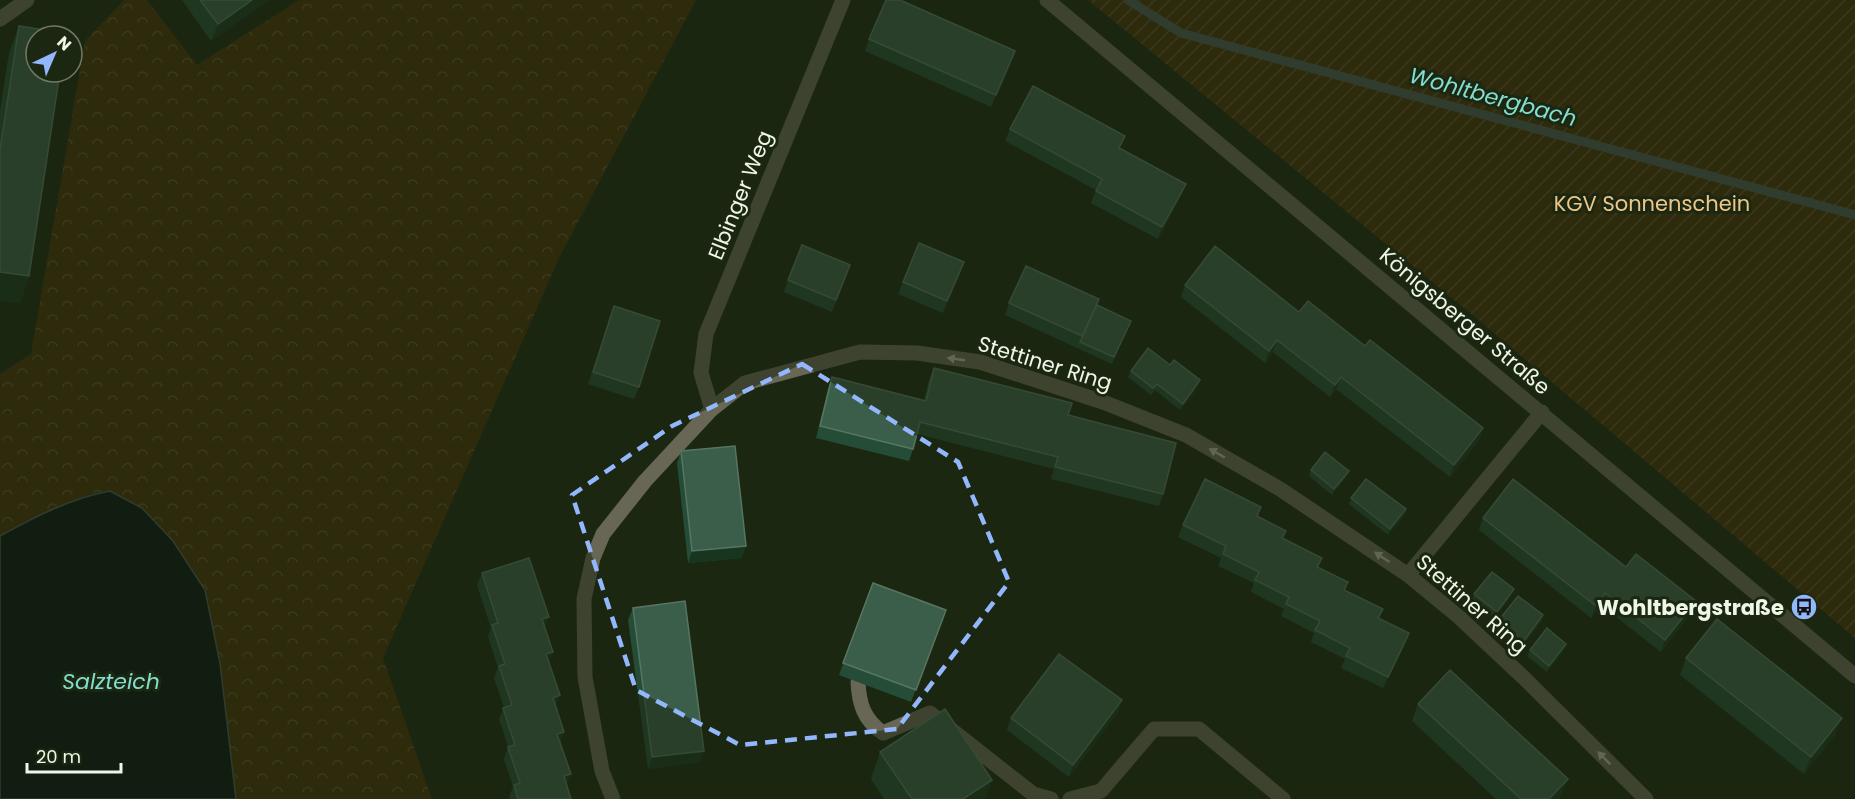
<svg xmlns="http://www.w3.org/2000/svg" width="1855" height="799" font-family="Poppins,sans-serif">
  <defs>
    <pattern id="forest-crowns" width="20" height="18" patternUnits="userSpaceOnUse" patternTransform="scale(1.5)"><rect width="20" height="18" fill="#45310b"/><path d="M2 6a3 3 0 1 1 6 0M12 15a3 3 0 1 1 6 0" fill="none" stroke="#604f2f"/></pattern>
    <pattern id="garden-furrows" width="10" height="10" patternUnits="userSpaceOnUse" patternTransform="scale(1.5)"><rect width="10" height="10" fill="#45310b"/><path d="M-1 1l2-2M0 10L10 0M9 11l2-2" fill="none" stroke="#604f2f"/></pattern>
  </defs>
  <rect width="100%" height="100%" fill="#1c2711"/>
  <!-- forest -->
  <path fill="url(#forest-crowns)" d="M124 0H147L197 65 299 0H696L559 258 383 658 432 799H236L220 663 205 590 173 541 142 508 110 491 91 494 24 522 0 536V374L31 354 85 41Z"/>
  <!-- garden -->
  <path fill="url(#garden-furrows)" d="M1088 0H1855V638L1475 317Z"/>
  <!-- water -->
  <path fill="#031311" stroke="#4a5752" stroke-width="1.5" d="M110 491 142 508 173 541 205 590 220 663 236 799H0V536C34 517 72 498 110 491Z"/>
  <g fill="none" stroke-linecap="round" stroke-linejoin="round">
    <!-- stream -->
    <path stroke="#4a5752" stroke-width="9" d="M1128 0 1181 33 1855 215"/>
    <!-- minor -->
    <g stroke="#686755" stroke-width="15">
      <path d="M1047 0 1855 676"/>
      <path d="M0 19 27 0"/>
      <path d="M712 409 701 373 706 334 843 0"/>
      <path d="M1408 575 1542 412"/>
      <path d="M858 682C859 704 864 720 883 733L930 713 1033 794 1051 799"/>
      <path d="M613 799 602 771 585 677 584 599 593 558 603 534 645 481 712 409 745 383 860 352 917 353 980 362 1103 402 1186 435 1280 489 1408 575 1459 617 1524 678 1646 799"/>
      <path d="M1070 799 1101 791 1154 729H1199L1283 799"/>
    </g>
  </g>
  <!-- wall -->
  <g fill="#244c36">
    <path d="M182 0H269L211 41Z"/>
    <path d="M19 26 29 276 20 303 0 300V111L9 53Z"/>
    <path d="M869 39 1015 51 991 107 865 51Z"/>
    <path d="M1010 129 1121 148 1186 184 1181 196 1158 239 1091 203 1096 190 1005 141Z"/>
    <path d="M964 262 943 313 898 294 903 282Z"/>
    <path d="M850 265 832 312 784 292 788 280Z"/>
    <path d="M1185 285 1299 312 1365 346 1483 428 1479 440 1450 477 1336 389 1330 397 1273 352 1265 363 1181 297Z"/>
    <path d="M1099 299 1097 305 1131 321 1112 364 1005 315 1009 303Z"/>
    <path d="M610 318 639 387 634 399 588 384Z"/>
    <path d="M1170 365 1200 380 1198 387 1180 410 1155 390 1151 395 1128 377 1131 371Z"/>
    <path d="M934 368 1068 415 1163 494 1159 506 1051 479 1054 469 917 434 913 449 909 461 816 438 828 389 832 377 924 400 929 380Z"/>
    <path d="M681 451 742 558 688 563 677 463Z"/>
    <path d="M1311 470 1346 477 1332 495 1309 476Z"/>
    <path d="M1351 498 1406 509 1404 516 1388 535 1349 504Z"/>
    <path d="M1258 516 1286 531 1283 539 1322 558 1318 568 1348 582 1345 590 1379 619 1409 633 1405 645 1383 688 1341 668 1345 659 1311 642 1314 633 1281 616 1284 609 1251 592 1254 583 1218 566 1221 558 1178 537 1183 525Z"/>
    <path d="M1483 518 1626 567 1691 613 1661 652 1601 605 1591 618 1479 530Z"/>
    <path d="M482 573 545 628 549 663 556 707 564 732 560 743 567 785 571 799H510L509 797 513 787 504 759 508 747 499 719 504 707 494 678 498 667 488 637 491 628 477 585Z"/>
    <path d="M873 583 946 610 911 702 839 675Z"/>
    <path d="M1474 594 1512 595 1494 618 1472 601Z"/>
    <path d="M633 608 704 751 700 762 648 769 628 620Z"/>
    <path d="M1543 615 1541 622 1522 647 1496 628 1498 621Z"/>
    <path d="M1530 650H1564L1547 672 1527 656Z"/>
    <path d="M1686 658 1835 735 1804 774 1680 675Z"/>
    <path d="M1122 700 1118 712 1069 777 1007 730 1011 718Z"/>
    <path d="M1418 704 1561 796 1558 799H1496L1412 721Z"/>
    <path d="M880 752 992 780 985 799H884L871 779Z"/>
  </g>
  <!-- shaded-wall -->
  <g fill="#18351f">
    <path d="M252 0H269L211 41 218 24Z"/>
    <path d="M1186 184 1181 196 1158 239 1162 227Z"/>
    <path d="M964 262 960 274 943 313 947 301Z"/>
    <path d="M0 272 29 276 20 303 0 300Z"/>
    <path d="M1277 340 1273 352 1265 363 1269 351Z"/>
    <path d="M1341 377 1336 389 1330 397 1335 385Z"/>
    <path d="M1200 380 1198 387 1180 410 1183 404Z"/>
    <path d="M1483 428 1479 440 1450 477 1454 465Z"/>
    <path d="M1349 471 1346 477 1332 495 1334 489Z"/>
    <path d="M1406 509 1404 516 1388 535 1390 529Z"/>
    <path d="M746 546 742 558 688 563 692 551Z"/>
    <path d="M1514 589 1512 595 1494 618 1497 612Z"/>
    <path d="M1605 593 1601 605 1591 618 1596 606Z"/>
    <path d="M1696 601 1691 613 1661 652 1665 640Z"/>
    <path d="M1543 615 1541 622 1522 647 1524 641Z"/>
    <path d="M549 617 545 629 542 619Z"/>
    <path d="M1409 633 1405 645 1383 688 1388 677Z"/>
    <path d="M1566 644 1564 650 1547 672 1549 666Z"/>
    <path d="M553 652 549 664 546 654Z"/>
    <path d="M560 695 556 707 553 698Z"/>
    <path d="M1122 700 1118 712 1069 777 1073 765Z"/>
    <path d="M1842 718 1835 735 1804 774 1811 757Z"/>
    <path d="M564 732 560 744 557 734Z"/>
    <path d="M704 751 700 762 648 769 652 757Z"/>
    <path d="M571 774 566 786 564 776Z"/>
    <path d="M1568 779 1561 796 1558 799H1549Z"/>
    <path d="M992 780 985 799H963Z"/>
  </g>
  <!-- building -->
  <g fill="#3a5e49" stroke="#567662" stroke-width="1.5">
    <path d="M200 0H252L218 24Z"/>
    <path d="M886 0H900L1015 51 996 95 869 39Z"/>
    <path d="M19 26 66 33 65 36H36V72H60L29 276 0 272V150Z"/>
    <path d="M1033 86 1125 136 1119 148 1186 184 1162 227 1096 191 1102 179 1010 129Z"/>
    <path d="M919 243 964 262 947 301 903 282Z"/>
    <path d="M802 245 850 265 836 300 788 280Z"/>
    <path d="M1215 246 1299 312 1308 301 1365 346 1370 340 1483 428 1454 465 1341 377 1335 385 1277 340 1269 351 1185 285Z"/>
    <path d="M1026 266 1099 299 1082 336 1009 303Z"/>
    <path d="M1097 305 1131 321 1114 357 1080 342Z"/>
    <path d="M614 306 660 321 639 387 593 372Z"/>
    <path d="M1148 348 1170 365 1174 360 1200 380 1183 404 1157 384 1153 388 1131 371Z"/>
    <path d="M934 368 1072 403 1068 415 1176 443 1163 494 1055 467 1058 457 920 422 913 449 820 426 832 377 926 401Z"/>
    <path d="M735 446 746 546 692 551 681 451Z"/>
    <path d="M1325 452 1349 471 1334 489 1311 470Z"/>
    <path d="M1205 479 1261 507 1257 516 1286 531 1282 538 1322 558 1317 567 1348 582 1344 590 1383 609 1378 618 1409 633 1388 677 1346 656 1350 648 1315 630 1320 621 1286 604 1289 597 1255 580 1259 572 1223 554 1226 546 1183 525Z"/>
    <path d="M1366 479 1406 509 1390 529 1351 498Z"/>
    <path d="M1513 479 1626 567 1636 554 1696 601 1665 640 1605 593 1596 606 1483 518Z"/>
    <path d="M529 558 549 617 542 619 553 652 546 654 560 695 553 698 564 732 557 734 571 774 564 776 571 799H518L514 785 520 783 508 747 515 745 503 708 512 705 499 666 505 664 492 625 498 623 482 573Z"/>
    <path d="M1492 572 1514 589 1497 612 1474 594Z"/>
    <path d="M873 583 946 610 916 690 843 663Z"/>
    <path d="M1518 596 1543 615 1524 641 1498 621Z"/>
    <path d="M685 601 704 751 652 757 633 608Z"/>
    <path d="M1717 619 1842 718 1811 757 1686 658Z"/>
    <path d="M1547 628 1566 644 1549 666 1530 650Z"/>
    <path d="M1059 654 1122 700 1073 765 1011 718Z"/>
    <path d="M1450 670 1568 779 1549 799H1521L1418 704Z"/>
    <path d="M945 709 992 780 963 799H912L880 752Z"/>
  </g>
  <!-- one-way arrows -->
  <defs><path id="oneway-solid" d="M-6-.8H1V-3.2L6.5 0L1 3.2V.8H-6Z" transform="scale(1.5)"/></defs>
  <g fill="#b2b6a6">
    <use href="#oneway-solid" transform="translate(956 359) rotate(-172)"/>
    <use href="#oneway-solid" transform="translate(1217 453) rotate(-150)"/>
    <use href="#oneway-solid" transform="translate(1382 557) rotate(-146)"/>
    <use href="#oneway-solid" transform="translate(1604 758) rotate(-135)"/>
  </g>
  <!-- marked area -->
  <path d="M0 0H1855V799H0ZM802 364 958 462 1009 582 897 729 740 745 636 690 572 495 672 426Z" fill="#1c2711" fill-opacity=".55" fill-rule="evenodd"/>
  <path fill="none" stroke="#93b7fd" stroke-width="4.5" stroke-dasharray="12 8" stroke-linejoin="round" d="M802 364 958 462 1009 582 897 729 740 745 636 690 572 495 672 426Z"/>
  <!-- icons -->
  <defs>
    <symbol id="bus-disc" viewBox="-11 -11 22 22"><circle r="9.5" fill="#93b7fd" stroke="#1c2711"/><path d="M-5-6H5V4H4V6H2V4H-2V6H-4V4H-5ZM-3.5-4V0h7V-4ZM-3.5 1.2v1.5H-2V1.2ZM2 1.2v1.5H3.5V1.2Z" fill="#111"/></symbol>
  </defs>
  <g fill-rule="evenodd">
    <use href="#bus-disc" x="1789" y="592" width="30" height="30"/>
  </g>
  <g text-anchor="middle" dominant-baseline="central" stroke-width="6" stroke-linejoin="round" paint-order="stroke">
    <!-- street labels -->
    <g font-size="21" fill="#eef6e8" stroke="#1c2711">
      <text transform="translate(740 195) rotate(-68)">Elbinger Weg</text>
      <text transform="translate(1465 321) rotate(40)">Königsberger Straße</text>
      <text transform="translate(1045 363) rotate(17)">Stettiner Ring</text>
      <text transform="translate(1472 604) rotate(41)">Stettiner Ring</text>
    </g>
    <!-- park labels -->
    <g font-size="21" fill="#eec688" stroke="#1c2711">
      <text x="1652" y="203">KGV Sonnenschein</text>
    </g>
    <!-- poi labels -->
    <g font-size="21" font-weight="bold" fill="#eef6e8" stroke="#1c2711" text-anchor="end">
      <text x="1784" y="607">Wohltbergstraße</text>
    </g>
    <!-- water labels -->
    <g font-size="22" font-style="italic" fill="#81ded0" stroke="#1c2711">
      <text transform="translate(1493 97) rotate(15)">Wohltbergbach</text>
      <text x="111" y="681">Salzteich</text>
    </g>
  </g>
  <!-- north arrow -->
  <g transform="translate(54 54) rotate(44)"><circle r="28" fill="#1c2711" stroke="#707a67" stroke-width="1.5"/>
  <path d="M0-4.5L10 22L0 15L-10 22Z" fill="#93b7fd"/>
  <text y="-9" font-size="16" font-weight="bold" text-anchor="middle" fill="#eef6e8">N</text>
  </g>
  <!-- scale -->
  <path d="M27 763v9h94v-9" fill="none" stroke="#eef6e8" stroke-width="3"/>
  <text x="36" y="763" font-size="18" fill="#eef6e8" stroke="#1c2711" stroke-width="4.5" paint-order="stroke">20 m</text>
</svg>
